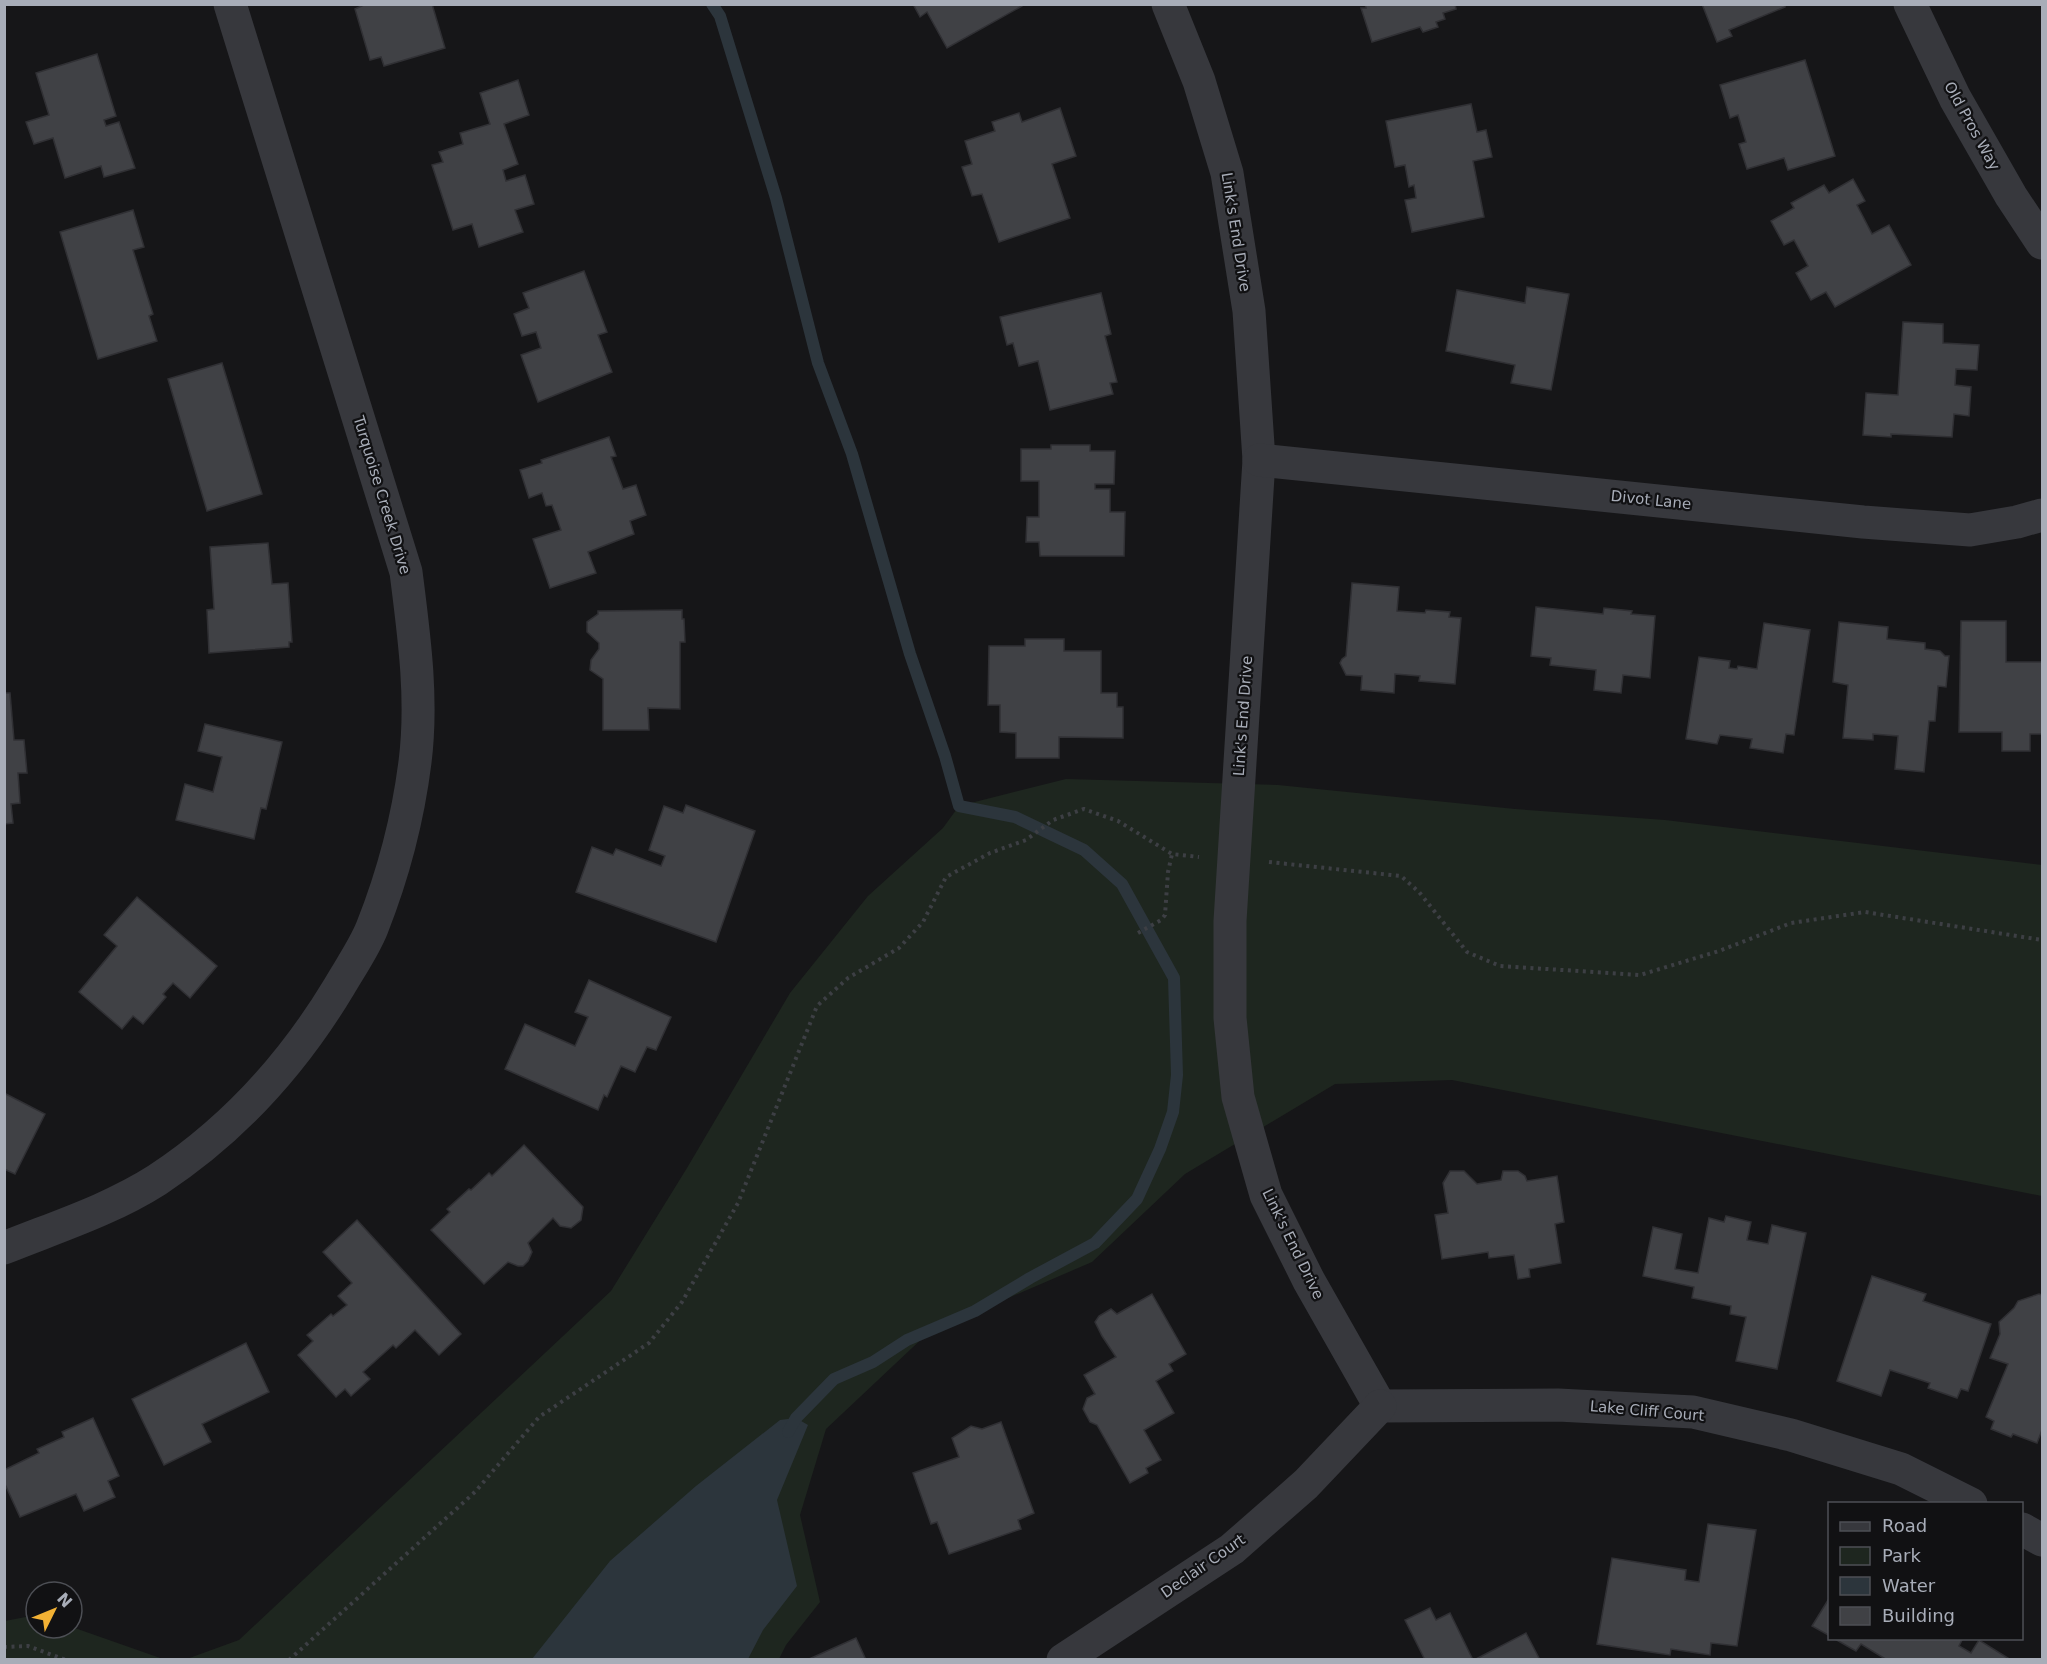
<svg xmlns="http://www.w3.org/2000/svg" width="2047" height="1664" font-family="'DejaVu Sans',sans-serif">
  <rect width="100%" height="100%" fill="#161618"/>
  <!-- green -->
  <g fill="#1e261f">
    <path d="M1066 779 1278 785 1515 809 1665 820 2042 865V1196L1452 1080 1335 1084 1185 1174 1092 1262 929 1332 826 1429 800 1515 820 1602 786 1645 779 1659 184 1660 239 1640 611 1291 687 1168 790 993 868 896 943 828 959 806Z"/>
    <path d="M36 1615V1628L72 1627 163 1659H5V1621Z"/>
  </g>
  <!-- water -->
  <path fill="#2c353c" d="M796 1418 808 1425 777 1500 797 1586 763 1630 748 1659H532L610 1561 696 1486 780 1420Z"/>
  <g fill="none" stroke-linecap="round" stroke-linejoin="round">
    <!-- stream -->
    <path stroke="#2c353c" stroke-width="12" d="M712 4 720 16 776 198 818 363 852 454 910 654 945 756 959 806 1015 817 1084 850 1122 884 1174 978 1177 1075 1173 1112 1160 1149 1137 1199 1095 1243 1030 1278 975 1311 907 1340 873 1362 834 1379 796 1418 788 1432"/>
  </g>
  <!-- building -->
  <g fill="#404145" stroke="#303034" stroke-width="1.5">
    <path d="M366 4H432L445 48 384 66 381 57 370 60 355 9Z"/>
    <path d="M913 4H1022V6L947 48 927 12 920 17Z"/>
    <path d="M1365 4H1455L1456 9 1443 13 1445 19 1436 22 1438 27 1423 32 1420 27 1372 42 1361 8H1366Z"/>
    <path d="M1702 4H1785V7L1729 30 1732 36 1717 42Z"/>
    <path d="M97 54 116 116 104 120 106 126 119 122 135 168 104 177 101 166 65 178 53 138 34 144 26 122 49 115 36 73Z"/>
    <path d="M1805 60 1835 156 1788 170 1784 158 1747 169 1739 144 1746 142 1738 115 1730 118 1720 85Z"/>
    <path d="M518 80 529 115 504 124 518 164 503 170 506 181 525 175 534 204 515 210 523 232 479 247 472 224 453 230 432 165 443 162 439 152 463 144 460 133 490 124 480 93Z"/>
    <path d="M1471 104 1477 132 1486 130 1492 157 1473 161 1484 217 1412 232 1405 200 1416 198 1414 185 1409 187 1405 165 1395 167 1386 121Z"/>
    <path d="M1060 108 1076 156 1052 164 1070 218 999 242 982 194 972 196 962 167 972 164 965 141 995 131 992 122 1019 113 1022 122Z"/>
    <path d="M1853 179 1865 201 1857 205 1872 234 1889 225 1911 265 1835 307 1826 292 1811 300 1796 273 1808 266 1794 240 1784 245 1771 221 1794 208 1791 203 1824 185 1829 193Z"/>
    <path d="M133 210 144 247 133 250 153 314 149 316 157 341 98 359 60 232Z"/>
    <path d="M584 271 607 332 598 335 612 372 538 402 521 355 541 348 536 332 522 336 514 314 529 308 523 293Z"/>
    <path d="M1527 287 1569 294 1551 390 1511 383 1515 365 1446 351 1457 290 1525 303Z"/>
    <path d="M1101 293 1111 334 1105 336 1117 382 1110 383 1113 394 1050 410 1038 361 1019 366 1013 343 1007 345 1000 317Z"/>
    <path d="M1903 322 1943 324V343L1979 345 1977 370 1956 369 1955 385 1971 387 1969 416 1954 414 1952 437 1891 434V437L1863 435 1866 393 1898 395Z"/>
    <path d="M222 363 262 494 207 511 168 379Z"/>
    <path d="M609 437 616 456 611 457 623 489 636 485 646 515 630 521 634 534 588 552 596 573 550 588 533 539 561 530 552 505 546 506 542 493 529 498 520 470 542 463 541 460Z"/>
    <path d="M1051 445H1090V451H1115L1114 484H1095V489H1110V512H1125L1124 556H1040L1039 542H1026L1027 517H1039V481H1021V449H1051Z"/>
    <path d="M268 543 272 584 288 583 292 642H289V647L209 653 207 610 214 609 210 547Z"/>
    <path d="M1352 583 1399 587 1397 611 1425 613 1426 610 1450 612 1449 617 1461 618 1455 684 1419 681 1420 676 1395 674 1394 693 1361 690 1362 676 1346 675 1340 663 1342 659 1346 656Z"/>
    <path d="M1536 607 1603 614 1604 608 1632 611 1631 614 1655 616 1650 678 1623 675 1621 693 1594 690 1596 670 1550 665 1551 658 1531 656Z"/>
    <path d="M682 610V619H684L685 642H680V709L648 708 649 730H603V679L590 670 591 660 599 649V643L587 632V622L598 614V611Z"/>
    <path d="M1961 621H2006V662H2042V734H2030V751H2002V732H1959Z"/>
    <path d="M1839 622 1888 627 1887 639 1925 643V649L1940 651 1945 656H1949L1946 687 1938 686 1935 721H1929L1924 772 1895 769 1898 736 1873 734V740L1843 738 1848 685 1833 682Z"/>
    <path d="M1764 623 1810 630 1794 735 1786 734 1783 753 1750 748 1752 739 1720 735 1717 744 1686 739 1699 657 1730 661 1729 668 1737 669 1738 666 1757 669Z"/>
    <path d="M1025 639H1064V651H1101V693H1117V707H1123V738L1059 737V758H1016V733L1000 732V705H988L989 646H1025Z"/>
    <path d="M4 693H10L14 740H24L27 773H18L20 803 11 804 13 823 4 824Z"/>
    <path d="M205 724 282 742 266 809 261 808 254 839 176 820 185 784 213 792 222 757 198 751Z"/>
    <path d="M686 805 755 831 716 942 576 892 592 847 613 855 616 849 661 866 665 856 649 850 664 806 683 813Z"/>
    <path d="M137 897 217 966 190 998 173 983 163 994 166 997 143 1024 133 1016 122 1029 79 992 117 946 104 935Z"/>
    <path d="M589 980 671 1017 656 1050 647 1047 635 1072 621 1066 607 1097 604 1095 598 1110 505 1069 525 1024 575 1046 588 1017 575 1012Z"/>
    <path d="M4 1093 45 1114 15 1174 4 1169Z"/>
    <path d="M524 1145 583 1207 581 1220 571 1228 560 1226 553 1218 528 1243 532 1252 528 1261 523 1266H518L508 1262 484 1284 431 1230 450 1212 447 1209 469 1189 471 1190 489 1173 492 1176Z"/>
    <path d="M1450 1171H1464L1477 1184 1501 1180 1503 1171H1518L1525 1176 1527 1181 1557 1176 1564 1222 1555 1224 1561 1263 1529 1269 1530 1277 1518 1279 1514 1255 1489 1258 1488 1252 1442 1259 1435 1215 1448 1213 1443 1183Z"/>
    <path d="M1726 1216 1751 1222 1747 1240 1768 1244 1772 1225 1806 1233 1777 1369 1736 1361 1746 1317 1730 1314 1731 1306 1692 1298 1694 1287 1643 1276 1653 1227 1682 1234 1675 1269 1698 1273 1709 1218 1724 1222Z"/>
    <path d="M357 1220 461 1334 439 1355 415 1330 396 1348 393 1345 363 1372 370 1379 351 1396 345 1389 336 1397 298 1355 313 1341 307 1335 331 1314 333 1316 347 1305 338 1296 352 1283 323 1252Z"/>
    <path d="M1872 1276 1926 1294 1923 1301 1991 1324 1968 1391 1961 1389 1957 1398 1928 1388 1930 1383 1890 1370 1881 1396 1837 1381Z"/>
    <path d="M1152 1294 1186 1354 1169 1364 1173 1371 1156 1381 1174 1413 1144 1430 1161 1460 1146 1468 1148 1473 1130 1483 1097 1425 1090 1422 1083 1409 1087 1398 1095 1394 1084 1375 1116 1357 1102 1336 1095 1322 1099 1316 1111 1309 1117 1314Z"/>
    <path d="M2039 1294 2042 1295V1430L2037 1443 2013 1434 2011 1437 1991 1429 1994 1421 1986 1417 2008 1364 1990 1358 2000 1334 1999 1322 2014 1308 2018 1301Z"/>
    <path d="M246 1343 269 1392 202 1424 211 1442 164 1465 132 1399Z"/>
    <path d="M93 1418 119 1476 108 1481 115 1497 84 1511 76 1494 20 1517 4 1482V1470L39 1453 37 1449 64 1437 62 1432Z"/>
    <path d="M1001 1422 1034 1513 1018 1520 1021 1529 949 1554 937 1522 931 1524 913 1473 959 1457 952 1438 971 1426 982 1429Z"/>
    <path d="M1708 1524 1756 1530 1737 1646 1711 1643 1710 1655 1671 1649 1670 1655 1597 1644 1612 1558 1686 1570 1685 1580 1699 1582Z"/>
    <path d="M1830 1597V1636L1812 1626Z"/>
    <path d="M1430 1608 1436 1620 1450 1613 1473 1660H1425L1405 1620Z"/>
    <path d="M1526 1633 1540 1660H1474Z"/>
    <path d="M856 1638 866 1660H809V1659Z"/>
    <path d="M1833 1638H1963L1959 1646 1971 1653 1979 1640 2011 1660H1887L1861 1644 1856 1651Z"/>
  </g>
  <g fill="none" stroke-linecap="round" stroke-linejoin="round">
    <!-- path -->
    <g stroke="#3d3f44" stroke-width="4" stroke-dasharray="3 4.5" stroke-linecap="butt">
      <path d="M1269 862 1401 876 1419 892 1467 952 1500 966 1640 975 1719 951 1791 923 1865 912 2042 940"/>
      <path d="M1138 933 1161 920 1165 915 1168 872 1172 854"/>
      <path d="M4 1647 28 1646 66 1660"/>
      <path d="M289 1660 475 1492 539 1417 649 1343 682 1302 738 1203 817 1006 848 978 899 948 923 922 946 877 990 853 1026 840 1053 820 1084 809 1118 821 1172 854 1199 857"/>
    </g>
    <!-- minor -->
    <g stroke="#37383d" stroke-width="33">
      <path d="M1168 4 1199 81 1227 173 1249 311 1259 460 1230 921V1018L1238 1097 1266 1195 1309 1281 1380 1406"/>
      <path d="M1910 4 1955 98 2011 196 2042 243"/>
      <path d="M1259 460 1863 522 1970 530 2017 522 2042 515"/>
      <path d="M4 1248C56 1227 110 1210 157 1180 233 1130 292 1065 339 987 350 968 364 948 372 928 393 875 408 818 415 762 423 699 414 635 406 572L230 4"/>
      <path d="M1380 1406 1558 1405 1693 1412 1791 1435 1901 1469 1971 1504"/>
      <path d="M2022 1529 2042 1540"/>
      <path d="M1063 1660 1232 1549 1306 1484 1380 1406"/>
    </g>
  </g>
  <g text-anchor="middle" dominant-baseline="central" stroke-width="4.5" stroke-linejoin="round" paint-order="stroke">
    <!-- street labels -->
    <g font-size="15" fill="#a8adb8" stroke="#111113">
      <text transform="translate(1972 126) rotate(61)">Old Pros Way</text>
      <text transform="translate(1236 232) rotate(81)">Link's End Drive</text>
      <text transform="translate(382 495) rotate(73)">Turquoise Creek Drive</text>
      <text transform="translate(1651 500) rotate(6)">Divot Lane</text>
      <text transform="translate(1243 716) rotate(-86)">Link's End Drive</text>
      <text transform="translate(1293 1244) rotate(64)">Link's End Drive</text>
      <text transform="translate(1647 1411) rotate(5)">Lake Cliff Court</text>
      <text transform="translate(1203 1566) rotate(-35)">Declair Court</text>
    </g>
  </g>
  <!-- border -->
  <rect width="2047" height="1664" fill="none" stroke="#a8adb8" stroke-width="12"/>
  <!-- legend -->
  <rect x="1828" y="1502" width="195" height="138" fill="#111113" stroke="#4d4f55" stroke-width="1.5"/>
  <rect x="1840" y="1522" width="30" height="9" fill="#37383d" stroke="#4d4f55" stroke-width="1.5"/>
  <text x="1882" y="1532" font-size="18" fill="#a8adb8">Road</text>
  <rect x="1840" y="1547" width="30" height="18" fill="#1e261f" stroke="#4d4f55" stroke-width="1.5"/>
  <text x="1882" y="1562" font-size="18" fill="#a8adb8">Park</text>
  <rect x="1840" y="1577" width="30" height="18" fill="#2c353c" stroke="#4d4f55" stroke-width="1.5"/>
  <text x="1882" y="1592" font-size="18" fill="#a8adb8">Water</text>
  <rect x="1840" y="1607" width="30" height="18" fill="#404145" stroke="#4d4f55" stroke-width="1.5"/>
  <text x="1882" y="1622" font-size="18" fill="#a8adb8">Building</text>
  <!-- north arrow -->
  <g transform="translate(54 1610) rotate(47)"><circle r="28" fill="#111113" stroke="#4d4f55" stroke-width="1.5"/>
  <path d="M0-4.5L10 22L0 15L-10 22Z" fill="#f2b134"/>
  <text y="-9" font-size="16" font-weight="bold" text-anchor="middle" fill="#a8adb8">N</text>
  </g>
</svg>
